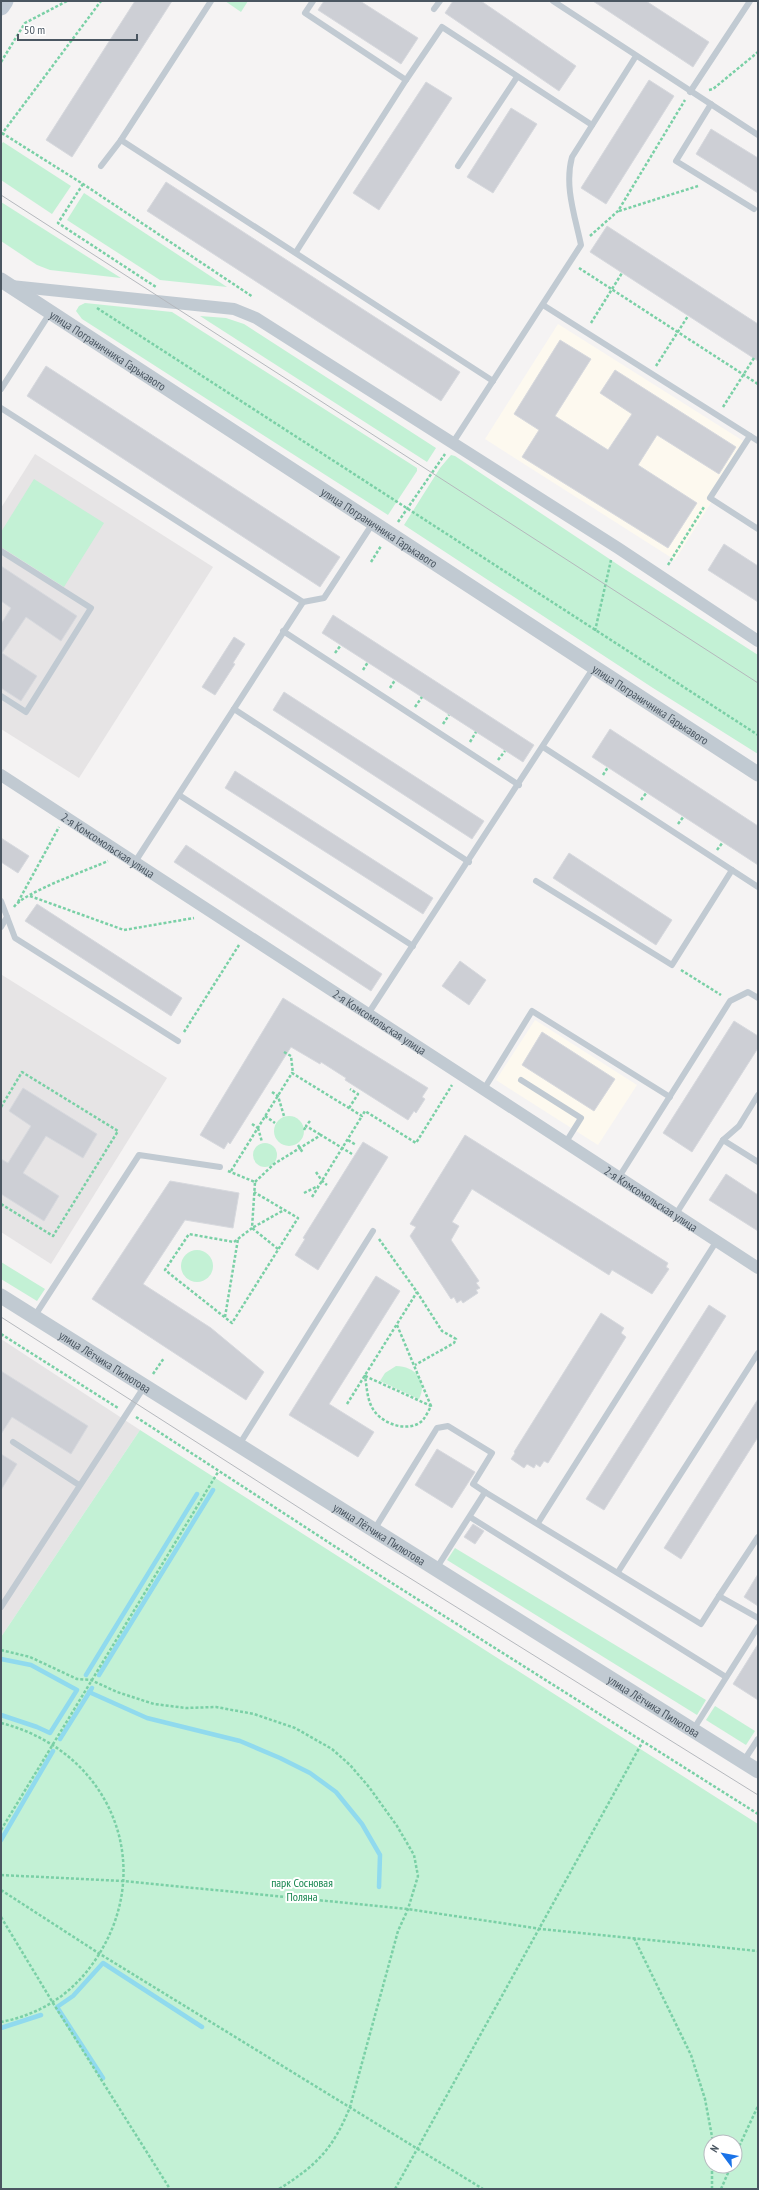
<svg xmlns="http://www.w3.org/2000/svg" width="759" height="2190" font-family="'PT Sans Narrow',sans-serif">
  <rect width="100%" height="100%" fill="#f5f3f3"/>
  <!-- commercial -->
  <g fill="#fdf9ef">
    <path d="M558 324 748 444 675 560 485 439Z"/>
    <path d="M535 1020 637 1085 598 1145 496 1080Z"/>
  </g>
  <!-- education -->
  <g fill="#e6e4e5">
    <path d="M35 454 213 567 79 778 1 729V508Z"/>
    <path d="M2 975 167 1078 51 1264 1 1232Z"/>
    <path d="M1 1339 140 1430 1 1637Z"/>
  </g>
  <!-- green -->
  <g fill="#c3f1d5" fill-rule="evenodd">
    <path d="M225 1H248L241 12Z"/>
    <path d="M3 142 71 186 52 214 1 180V145Z"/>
    <path d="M84 193 227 287 160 280 67 220Z"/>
    <path d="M1 202 121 278 50 270 37 265 1 241Z"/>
    <path d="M85 303 172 312 417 468V471L388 515 82 319 76 311 79 306Z"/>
    <path d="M200 316 226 318 244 324 436 448 427 462Z"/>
    <path d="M451 455 455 456 623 568 758 655V754L653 688 404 525 440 468Z"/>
    <path d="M34 479 104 523 64 587 1 547V532Z"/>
    <circle cx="289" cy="1131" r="15"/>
    <circle cx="265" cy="1155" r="12"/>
    <circle cx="197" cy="1266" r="16"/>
    <path d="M1 1262 45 1289 37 1301 1 1279Z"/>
    <path d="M396 1366C415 1366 428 1381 419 1399L380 1381 385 1373Z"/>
    <path d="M140 1430 758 1824V2189H1V1637ZM711 2142H735V2166H711Z"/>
    <path d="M455 1548 706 1700 697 1715 447 1560Z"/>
    <path d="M715 1706 755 1731 746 1745 706 1720Z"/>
  </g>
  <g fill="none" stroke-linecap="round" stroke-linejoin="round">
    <!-- stream -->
    <g stroke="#90daee" stroke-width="4.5">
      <path d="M1 1659 31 1665 77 1690 50 1733 37 1727 1 1715"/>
      <path d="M86 1675 197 1494"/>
      <path d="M99 1675 213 1490"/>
      <path d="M89 1692 147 1718 240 1741 280 1758 310 1773 336 1792 362 1824 380 1855 379 1887"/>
      <path d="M60 1739 92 1688"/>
      <path d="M1 1840 53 1751"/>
      <path d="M1 2028 41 2015"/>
      <path d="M103 2078 57 2007 73 1996 103 1963 202 2027"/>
    </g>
  </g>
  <!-- building -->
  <g fill="#cdcfd5" stroke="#d7d9de">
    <path d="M135 1H172L72 157 46 140Z"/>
    <path d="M324 1H360L418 38 401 64 318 10Z"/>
    <path d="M453 1H481L576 66 559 91 445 13Z"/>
    <path d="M593 1H646L709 42 693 67Z"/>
    <path d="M649 80 674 96 606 204 581 188Z"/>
    <path d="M426 82 452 98 379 210 353 193Z"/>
    <path d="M511 108 537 124 493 193 467 177Z"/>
    <path d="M711 129 758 158V193L696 154Z"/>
    <path d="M166 182 460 372 441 401 147 211Z"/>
    <path d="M607 226 758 324V361L590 252Z"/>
    <path d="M560 340 591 359 555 416 608 450 632 414 600 393 615 370 736 447 719 474 657 435 638 465 697 503 668 548 522 457 539 430 514 414Z"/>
    <path d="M46 366 340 557 320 587 27 396Z"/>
    <path d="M724 544 758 566V602L708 570Z"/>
    <path d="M1 566 77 616 61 641 26 617 2 653 37 676 21 701 1 688V624L11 608 1 601Z"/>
    <path d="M333 615 534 745 523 762 322 633Z"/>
    <path d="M234 637 245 644 233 663 235 664 215 695 202 687Z"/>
    <path d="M284 692 484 821 472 839 273 710Z"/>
    <path d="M610 729 758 826V865L592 757Z"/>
    <path d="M235 771 433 898 423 914 225 788Z"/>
    <path d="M1 838 29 856 18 873 1 862Z"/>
    <path d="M186 845 382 974 371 991 174 862Z"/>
    <path d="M569 853 672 920 656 945 553 878Z"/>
    <path d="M37 904 182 998 171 1016 25 921Z"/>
    <path d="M460 961 486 980 469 1005 442 986Z"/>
    <path d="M283 998 428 1088 422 1097 425 1099 416 1113 414 1111 408 1120 345 1080 346 1078 321 1062 320 1064 291 1047 230 1144 228 1142 224 1149 200 1135Z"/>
    <path d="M734 1021 758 1036V1048L692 1152 663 1133Z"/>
    <path d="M542 1032 615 1079 594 1111 522 1065Z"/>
    <path d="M23 1088 97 1134 83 1158 46 1136 23 1173 59 1196 44 1221 1 1194V1159L8 1163 31 1126 9 1111Z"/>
    <path d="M465 1135 668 1263 666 1267 669 1269 652 1294 612 1270 609 1275 472 1189 452 1222 459 1226 451 1240 479 1281 476 1283 480 1288 476 1290 478 1293 463 1303 461 1300 457 1303 454 1297 451 1299 410 1236 416 1227 410 1224Z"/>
    <path d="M363 1142 388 1157 318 1270 295 1255 305 1239 303 1238Z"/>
    <path d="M726 1174 758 1195V1231L709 1200Z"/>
    <path d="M170 1181 239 1193 233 1228 185 1220 143 1284 211 1328 264 1372 246 1400 92 1299Z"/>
    <path d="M376 1276 400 1291 329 1404 374 1432 358 1457 289 1415Z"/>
    <path d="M709 1305 726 1316 604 1510 586 1499Z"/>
    <path d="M601 1313 624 1328 621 1333 626 1337 548 1463 544 1461 540 1467 536 1464 534 1468 527 1464 524 1468 511 1459 515 1453 514 1452Z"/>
    <path d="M1 1371 88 1426 71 1454 12 1417 1 1434Z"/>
    <path d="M758 1399V1437L681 1559 664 1548Z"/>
    <path d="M437 1449 475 1472 452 1508 415 1485Z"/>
    <path d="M1 1454 17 1464 1 1490Z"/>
    <path d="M473 1524 484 1531 475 1544 464 1537Z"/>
    <path d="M758 1574V1606L744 1597Z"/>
    <path d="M758 1644V1700L733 1684Z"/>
  </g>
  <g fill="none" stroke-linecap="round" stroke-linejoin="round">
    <!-- path -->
    <g stroke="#7ad0a6" stroke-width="2.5" stroke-dasharray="3 2" stroke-linecap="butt">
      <path d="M1 62 25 23 67 1"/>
      <path d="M709 90 713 89 758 52"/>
      <path d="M2 133 83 184 253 297"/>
      <path d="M1 135 101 1"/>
      <path d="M83 184 58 223 156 287"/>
      <path d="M619 211 698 186"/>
      <path d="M590 236 618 211 685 100"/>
      <path d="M579 268 758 384"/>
      <path d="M97 308 758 735"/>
      <path d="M591 323 622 273"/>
      <path d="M656 366 688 316"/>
      <path d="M723 407 754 358"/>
      <path d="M398 522 445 454"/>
      <path d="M371 562 381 546"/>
      <path d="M668 565 704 507"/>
      <path d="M595 631 611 560"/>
      <path d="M335 653 341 645"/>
      <path d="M363 670 368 662"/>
      <path d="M390 688 395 680"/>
      <path d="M415 707 422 697"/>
      <path d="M443 724 449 715"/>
      <path d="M470 742 476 732"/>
      <path d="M498 760 505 751"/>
      <path d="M603 775 608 767"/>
      <path d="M641 800 647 792"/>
      <path d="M678 824 684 816"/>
      <path d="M717 850 723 842"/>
      <path d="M30 896 124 930 194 918"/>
      <path d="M18 902 59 827"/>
      <path d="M14 907C24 892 88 870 108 861"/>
      <path d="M681 970 721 995"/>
      <path d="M184 1032 239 945"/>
      <path d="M284 1052 291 1056 293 1074"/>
      <path d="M272 1092 278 1096 284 1116"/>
      <path d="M1 1107 22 1072 118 1131 53 1236 1 1204"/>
      <path d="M349 1108 358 1094 350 1089"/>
      <path d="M265 1116 275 1123"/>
      <path d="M310 1121 306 1126 321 1135"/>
      <path d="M252 1124 258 1128"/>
      <path d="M258 1128 262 1142"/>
      <path d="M304 1130 306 1126"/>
      <path d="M348 1140 356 1145"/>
      <path d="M298 1145 303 1153"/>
      <path d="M228 1171 255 1182 252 1228 234 1242 189 1234 165 1270 232 1323 298 1218 254 1192"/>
      <path d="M231 1171 292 1073 362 1116 365 1111 416 1143 452 1085"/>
      <path d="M316 1172 322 1181 327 1185"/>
      <path d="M255 1182 274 1164 321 1135 352 1154"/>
      <path d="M304 1193 318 1186"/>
      <path d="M312 1197 362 1116"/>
      <path d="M379 1239 417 1292 442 1331 456 1339 454 1343 415 1365"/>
      <path d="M278 1249 252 1228 284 1210"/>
      <path d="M225 1317 238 1239"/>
      <path d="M397 1325 431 1406"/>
      <path d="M1 1334 118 1408"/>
      <path d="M153 1374 164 1358"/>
      <path d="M365 1376 431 1406C429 1410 426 1416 423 1420 410 1433 385 1425 375 1412 367 1402 367 1388 365 1376Z"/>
      <path d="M347 1404 417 1292"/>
      <path d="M136 1417 368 1568 758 1814"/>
      <path d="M1 1650 30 1657 77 1679 91 1680 117 1692 154 1704 186 1708 216 1707 254 1714 295 1728 332 1749 350 1765 369 1787 397 1826 414 1855 418 1876 408 1909 398 1931 350 2107C333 2149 317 2165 279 2189"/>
      <path d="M1 1723C112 1751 161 1871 91 1966 69 1996 38 2015 1 2022"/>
      <path d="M1 1830 218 1472"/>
      <path d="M1 1875 123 1881 408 1909 541 1929 758 1951"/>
      <path d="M1 1890 100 1954 483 2189"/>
      <path d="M1 1917 53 2003 170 2189"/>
      <path d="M634 1938 691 2055 705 2099 713 2142"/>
      <path d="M735 2155 758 2106"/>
      <path d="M395 2189 643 1741"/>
      <path d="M712 2189V2166"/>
      <path d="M721 2189 731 2166"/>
    </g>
    <!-- service -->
    <g stroke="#c1cad2" stroke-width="6">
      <path d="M553 1 758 135"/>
      <path d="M434 9 440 1"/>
      <path d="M406 80 442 27 592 125"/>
      <path d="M690 92 750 1"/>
      <path d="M711 104 676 161 754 209"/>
      <path d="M121 140 493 381"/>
      <path d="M101 166 121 140 211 1"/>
      <path d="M458 166 517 77"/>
      <path d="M296 252 406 80 305 13 313 1"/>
      <path d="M543 305 758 441"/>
      <path d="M1 389 50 313"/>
      <path d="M1 408 303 602 135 862"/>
      <path d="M750 436 710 498 758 529"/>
      <path d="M452 444 581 245C575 216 564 186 572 157L636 56"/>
      <path d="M1 551 91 608 26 712 1 696"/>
      <path d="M303 602 324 598 373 523"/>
      <path d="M283 631 519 785"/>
      <path d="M234 709 469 862"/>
      <path d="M543 747 758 887"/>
      <path d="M179 795 413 946"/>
      <path d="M536 881 672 965 732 870"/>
      <path d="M1 901 15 938 178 1041"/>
      <path d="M1 927 7 917"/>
      <path d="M368 1014 594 667"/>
      <path d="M521 1080 581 1118 566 1142"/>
      <path d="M484 1089 532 1011 670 1097"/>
      <path d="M723 1140 739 1126 758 1095"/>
      <path d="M619 1177 730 1001 748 992 758 998"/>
      <path d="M676 1214 723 1140 758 1162"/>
      <path d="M34 1317 139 1155 220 1167"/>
      <path d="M13 1442 79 1485"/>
      <path d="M239 1445 373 1231"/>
      <path d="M470 1517 726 1677"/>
      <path d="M538 1523 716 1242"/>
      <path d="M374 1530 437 1428 448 1426 492 1453 473 1484 485 1492"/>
      <path d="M436 1569 485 1492 701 1624 719 1596 758 1618"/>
      <path d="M618 1572 758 1353"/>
      <path d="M719 1596 758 1537"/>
      <path d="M1 1607 144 1387"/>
      <path d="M693 1730 758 1627"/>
      <path d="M743 1762 758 1739"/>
    </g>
    <!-- minor -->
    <g stroke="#c1cad2" stroke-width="12">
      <path d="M11 286 234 309 256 318 618 548 758 641"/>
      <path id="s1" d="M1 775 758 1268"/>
    </g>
    <!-- tertiary -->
    <g stroke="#c1cad2" stroke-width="15">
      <path id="s2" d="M1 280 758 774"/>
      <path id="s3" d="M1 1296 758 1771"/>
    </g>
    <!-- secondary -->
    <path stroke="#c1cbd6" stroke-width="17" d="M1 7 5 1"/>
    <!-- tram -->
    <g stroke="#b5b8bd" stroke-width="1">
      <path d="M1 195 758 683"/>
      <path d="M1 1317 376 1557 758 1795"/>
    </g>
  </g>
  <g text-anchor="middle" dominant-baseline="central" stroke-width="4" stroke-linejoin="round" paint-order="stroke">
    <!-- street labels -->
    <g font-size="12" fill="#4a5661" stroke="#fff">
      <text stroke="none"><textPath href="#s2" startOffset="128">улица Пограничника Гарькавого</textPath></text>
      <text stroke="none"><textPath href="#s2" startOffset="452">улица Пограничника Гарькавого</textPath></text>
      <text stroke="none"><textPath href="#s2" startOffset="776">улица Пограничника Гарькавого</textPath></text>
      <text stroke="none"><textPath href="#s1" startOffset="128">2-я Комсомольская улица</textPath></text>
      <text stroke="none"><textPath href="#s1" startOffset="452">2-я Комсомольская улица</textPath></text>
      <text stroke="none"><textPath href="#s1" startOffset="776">2-я Комсомольская улица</textPath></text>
      <text stroke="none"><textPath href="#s3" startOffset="123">улица Лётчика Пилютова</textPath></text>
      <text stroke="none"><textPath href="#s3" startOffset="447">улица Лётчика Пилютова</textPath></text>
      <text stroke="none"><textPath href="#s3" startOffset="771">улица Лётчика Пилютова</textPath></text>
    </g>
    <!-- park labels -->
    <g font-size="12" fill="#17864f" stroke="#fff">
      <text x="302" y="1882">парк Сосновая<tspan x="302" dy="14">Поляна</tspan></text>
    </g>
  </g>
  <!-- border -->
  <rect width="759" height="2190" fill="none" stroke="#4a5661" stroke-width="4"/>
  <!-- north arrow -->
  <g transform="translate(723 2154) rotate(302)"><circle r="19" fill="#ffffff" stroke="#b7bbc0"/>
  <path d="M0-3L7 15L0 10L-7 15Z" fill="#1a73e8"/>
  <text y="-6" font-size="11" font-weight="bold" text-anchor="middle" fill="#4a5661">N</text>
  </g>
  <!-- scale -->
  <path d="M18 34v6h119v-6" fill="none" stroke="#4a5661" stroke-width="2"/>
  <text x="24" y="34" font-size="12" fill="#4a5661" stroke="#ffffff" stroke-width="3" paint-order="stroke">50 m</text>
</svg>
